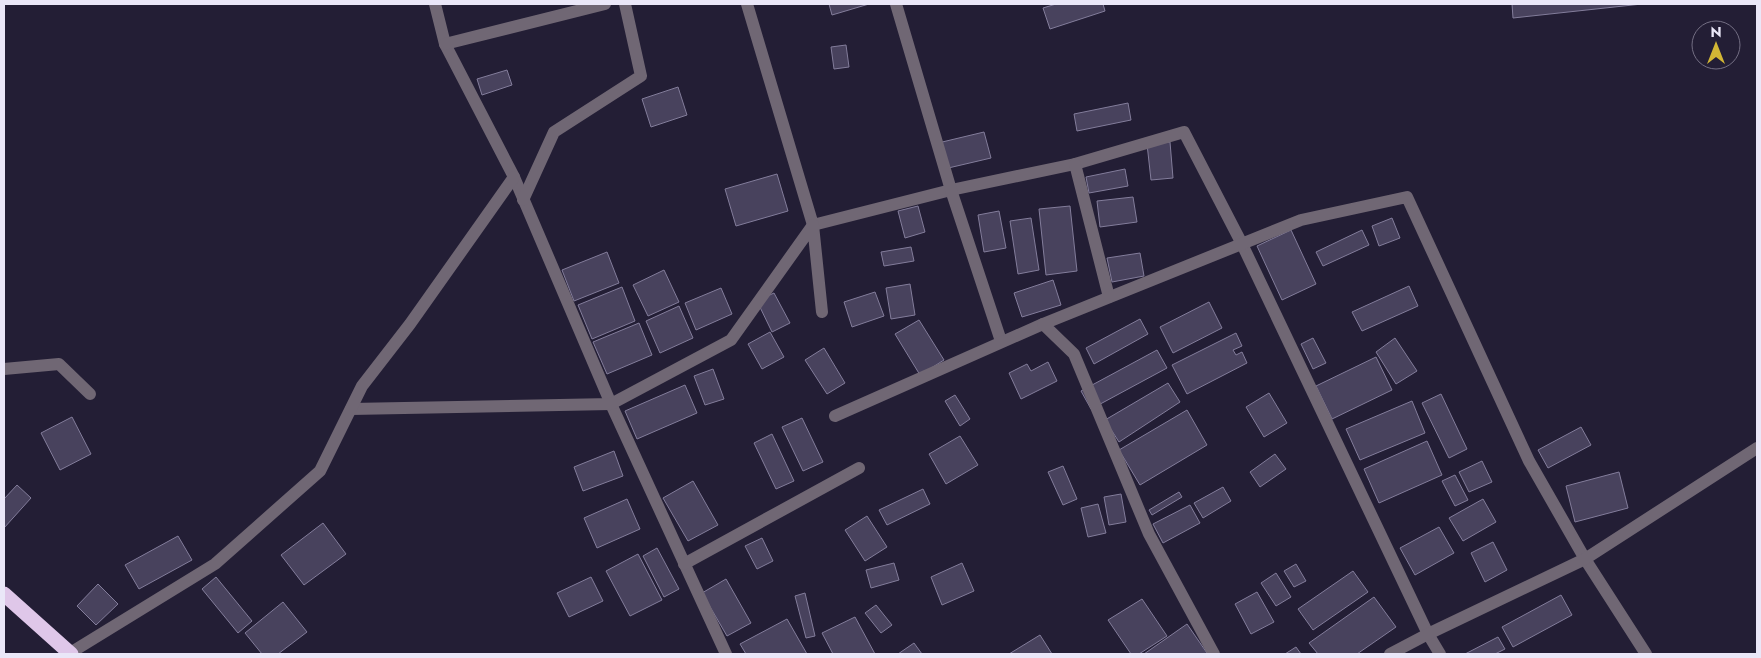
<svg xmlns="http://www.w3.org/2000/svg" width="1761" height="658" font-family="Jost,sans-serif">
  <rect width="100%" height="100%" fill="#231e35"/>
  <!-- building -->
  <g fill="#48425d" stroke="#837d9b">
    <path d="M829 4H869L832 15Z"/>
    <path d="M1056 4H1103L1105 11 1050 29 1043 8Z"/>
    <path d="M1512 4H1642L1513 18Z"/>
    <path d="M846 45 849 67 834 69 831 47Z"/>
    <path d="M507 70 512 85 482 95 477 79Z"/>
    <path d="M678 87 687 115 651 127 642 99Z"/>
    <path d="M1128 103 1131 120 1077 131 1074 114Z"/>
    <path d="M984 132 991 158 944 169 938 143Z"/>
    <path d="M1170 142 1173 178 1151 180 1147 144Z"/>
    <path d="M1125 169 1128 186 1089 193 1086 177Z"/>
    <path d="M777 174 788 211 736 226 725 189Z"/>
    <path d="M1133 197 1137 222 1100 227 1097 201Z"/>
    <path d="M918 206 925 232 905 238 898 211Z"/>
    <path d="M1070 206 1077 271 1046 275 1039 209Z"/>
    <path d="M999 211 1006 248 984 252 978 215Z"/>
    <path d="M1031 218 1039 270 1018 274 1010 221Z"/>
    <path d="M1392 218 1400 238 1379 246 1372 226Z"/>
    <path d="M1291 230 1316 284 1282 300 1257 246Z"/>
    <path d="M1362 230 1369 245 1323 266 1316 252Z"/>
    <path d="M911 247 914 261 884 266 881 252Z"/>
    <path d="M607 252 619 283 574 301 562 270Z"/>
    <path d="M1140 253 1144 276 1112 282 1107 258Z"/>
    <path d="M664 270 679 302 648 316 633 285Z"/>
    <path d="M1053 280 1061 305 1022 317 1014 293Z"/>
    <path d="M910 284 915 315 891 319 886 288Z"/>
    <path d="M1409 286 1418 306 1362 331 1352 312Z"/>
    <path d="M622 287 635 321 592 339 578 305Z"/>
    <path d="M721 288 732 314 696 330 685 303Z"/>
    <path d="M875 292 884 316 852 327 844 302Z"/>
    <path d="M774 293 790 323 772 332 757 301Z"/>
    <path d="M1209 302 1222 328 1173 353 1160 327Z"/>
    <path d="M679 306 693 338 660 353 646 321Z"/>
    <path d="M1140 319 1148 334 1094 364 1086 348Z"/>
    <path d="M919 320 944 360 920 375 895 334Z"/>
    <path d="M639 323 652 355 607 374 593 342Z"/>
    <path d="M770 332 784 357 762 369 748 344Z"/>
    <path d="M1236 333 1242 346 1233 350 1236 355 1242 352 1247 363 1187 394 1172 365Z"/>
    <path d="M1313 338 1326 363 1313 369 1301 344Z"/>
    <path d="M1395 338 1417 371 1396 384 1376 352Z"/>
    <path d="M824 348 845 383 827 394 805 360Z"/>
    <path d="M1157 350 1167 368 1091 409 1081 391Z"/>
    <path d="M1376 357 1392 390 1332 419 1316 386Z"/>
    <path d="M1048 362 1057 381 1021 399 1009 373 1027 364 1031 371Z"/>
    <path d="M713 369 724 399 705 405 694 376Z"/>
    <path d="M1168 383 1180 402 1119 442 1105 420Z"/>
    <path d="M685 385 697 413 637 439 625 411Z"/>
    <path d="M1269 393 1287 423 1264 437 1246 407Z"/>
    <path d="M1441 394 1467 449 1449 458 1422 403Z"/>
    <path d="M955 395 970 419 960 426 945 401Z"/>
    <path d="M1412 401 1425 433 1360 460 1346 429Z"/>
    <path d="M1187 410 1207 445 1140 485 1119 450Z"/>
    <path d="M72 417 91 454 60 470 41 433Z"/>
    <path d="M802 418 823 462 803 471 782 427Z"/>
    <path d="M1581 427 1591 445 1548 468 1538 450Z"/>
    <path d="M772 434 794 481 776 489 754 443Z"/>
    <path d="M960 436 978 465 946 484 929 454Z"/>
    <path d="M1427 441 1442 475 1379 503 1364 469Z"/>
    <path d="M614 451 623 476 583 491 574 467Z"/>
    <path d="M1275 454 1286 469 1260 487 1250 472Z"/>
    <path d="M1482 461 1492 482 1469 492 1459 472Z"/>
    <path d="M1063 466 1077 499 1063 505 1048 472Z"/>
    <path d="M1619 472 1628 508 1575 522 1566 486Z"/>
    <path d="M1455 475 1468 500 1455 506 1442 481Z"/>
    <path d="M693 481 718 525 688 541 663 498Z"/>
    <path d="M17 485 31 498 4 528V499Z"/>
    <path d="M1223 487 1231 501 1203 518 1194 503Z"/>
    <path d="M923 489 930 504 887 525 879 510Z"/>
    <path d="M1179 492 1182 497 1152 515 1149 510Z"/>
    <path d="M1121 494 1126 522 1109 525 1104 497Z"/>
    <path d="M627 499 640 529 597 548 584 518Z"/>
    <path d="M1483 499 1496 522 1463 541 1449 518Z"/>
    <path d="M1098 504 1106 533 1088 537 1081 508Z"/>
    <path d="M1190 505 1200 523 1163 543 1153 524Z"/>
    <path d="M867 516 887 547 865 561 845 530Z"/>
    <path d="M323 523 346 554 304 585 281 555Z"/>
    <path d="M1439 527 1454 553 1415 575 1400 548Z"/>
    <path d="M178 536 192 560 139 589 125 565Z"/>
    <path d="M762 538 773 561 757 569 745 546Z"/>
    <path d="M1493 542 1507 570 1485 582 1471 553Z"/>
    <path d="M657 548 679 589 664 597 643 556Z"/>
    <path d="M638 554 662 600 630 616 606 571Z"/>
    <path d="M894 563 899 580 871 588 866 570Z"/>
    <path d="M962 563 974 591 942 605 931 577Z"/>
    <path d="M1296 564 1306 581 1294 587 1284 571Z"/>
    <path d="M1353 571 1368 592 1313 630 1298 609Z"/>
    <path d="M1276 573 1291 597 1276 606 1261 583Z"/>
    <path d="M216 577 252 621 238 633 202 589Z"/>
    <path d="M591 577 603 601 569 617 557 593Z"/>
    <path d="M726 579 751 623 727 636 702 593Z"/>
    <path d="M98 584 118 604 96 625 77 606Z"/>
    <path d="M1257 592 1274 622 1251 634 1235 604Z"/>
    <path d="M805 593 815 636 806 638 795 596Z"/>
    <path d="M1561 595 1572 615 1513 647 1502 627Z"/>
    <path d="M1374 597 1396 627 1357 654H1318L1309 643Z"/>
    <path d="M1142 599 1167 636 1139 654H1131L1108 620Z"/>
    <path d="M283 602 307 632 278 654H262L245 633Z"/>
    <path d="M876 605 892 625 881 633 865 613Z"/>
    <path d="M855 617 875 654H833L822 633Z"/>
    <path d="M787 619 807 654H746L740 644Z"/>
    <path d="M1187 624 1207 653 1205 654H1144Z"/>
    <path d="M1040 635 1052 654H1009Z"/>
    <path d="M1498 637 1505 649 1495 654H1465Z"/>
    <path d="M914 643 922 654H898Z"/>
    <path d="M1296 647 1301 654H1285Z"/>
  </g>
  <g fill="none" stroke-linecap="round" stroke-linejoin="round">
    <!-- minor -->
    <g stroke="#706774" stroke-width="12">
      <path d="M435 4 445 44 514 177 611 404 726 654"/>
      <path d="M747 4 813 225 951 190 1075 164 1184 132 1242 244 1428 634 1440 654"/>
      <path d="M896 4 951 190 1001 341"/>
      <path d="M445 44 605 4"/>
      <path d="M1075 164 1109 297"/>
      <path d="M523 200 554 132 641 76 625 4"/>
      <path d="M4 369 59 364 90 394"/>
      <path d="M351 409 611 404 731 340 813 225 822 312"/>
      <path d="M835 416 1043 324"/>
      <path d="M684 564 859 468"/>
      <path d="M70 653 215 564 320 471 362 386 410 324 514 177"/>
      <path d="M1214 654 1149 534 1074 354 1043 324 1301 220 1407 197 1529 461 1585 559 1646 654"/>
      <path d="M1390 654 1428 634 1585 559 1757 448"/>
    </g>
    <!-- highway -->
    <path stroke="#dfc7e9" stroke-width="15" d="M4 594 71 654"/>
  </g>
  <!-- border -->
  <rect width="1761" height="658" fill="none" stroke="#eae7f8" stroke-width="10"/>
  <!-- north arrow -->
  <g transform="translate(1716 45)"><circle r="24" fill="#231e35" stroke="#736e83"/>
  <path d="M0-4L9 19L0 12L-9 19Z" fill="#d2b635"/>
  <text y="-8" font-size="14" font-weight="bold" text-anchor="middle" fill="#eae7f8">N</text>
  </g>
</svg>
